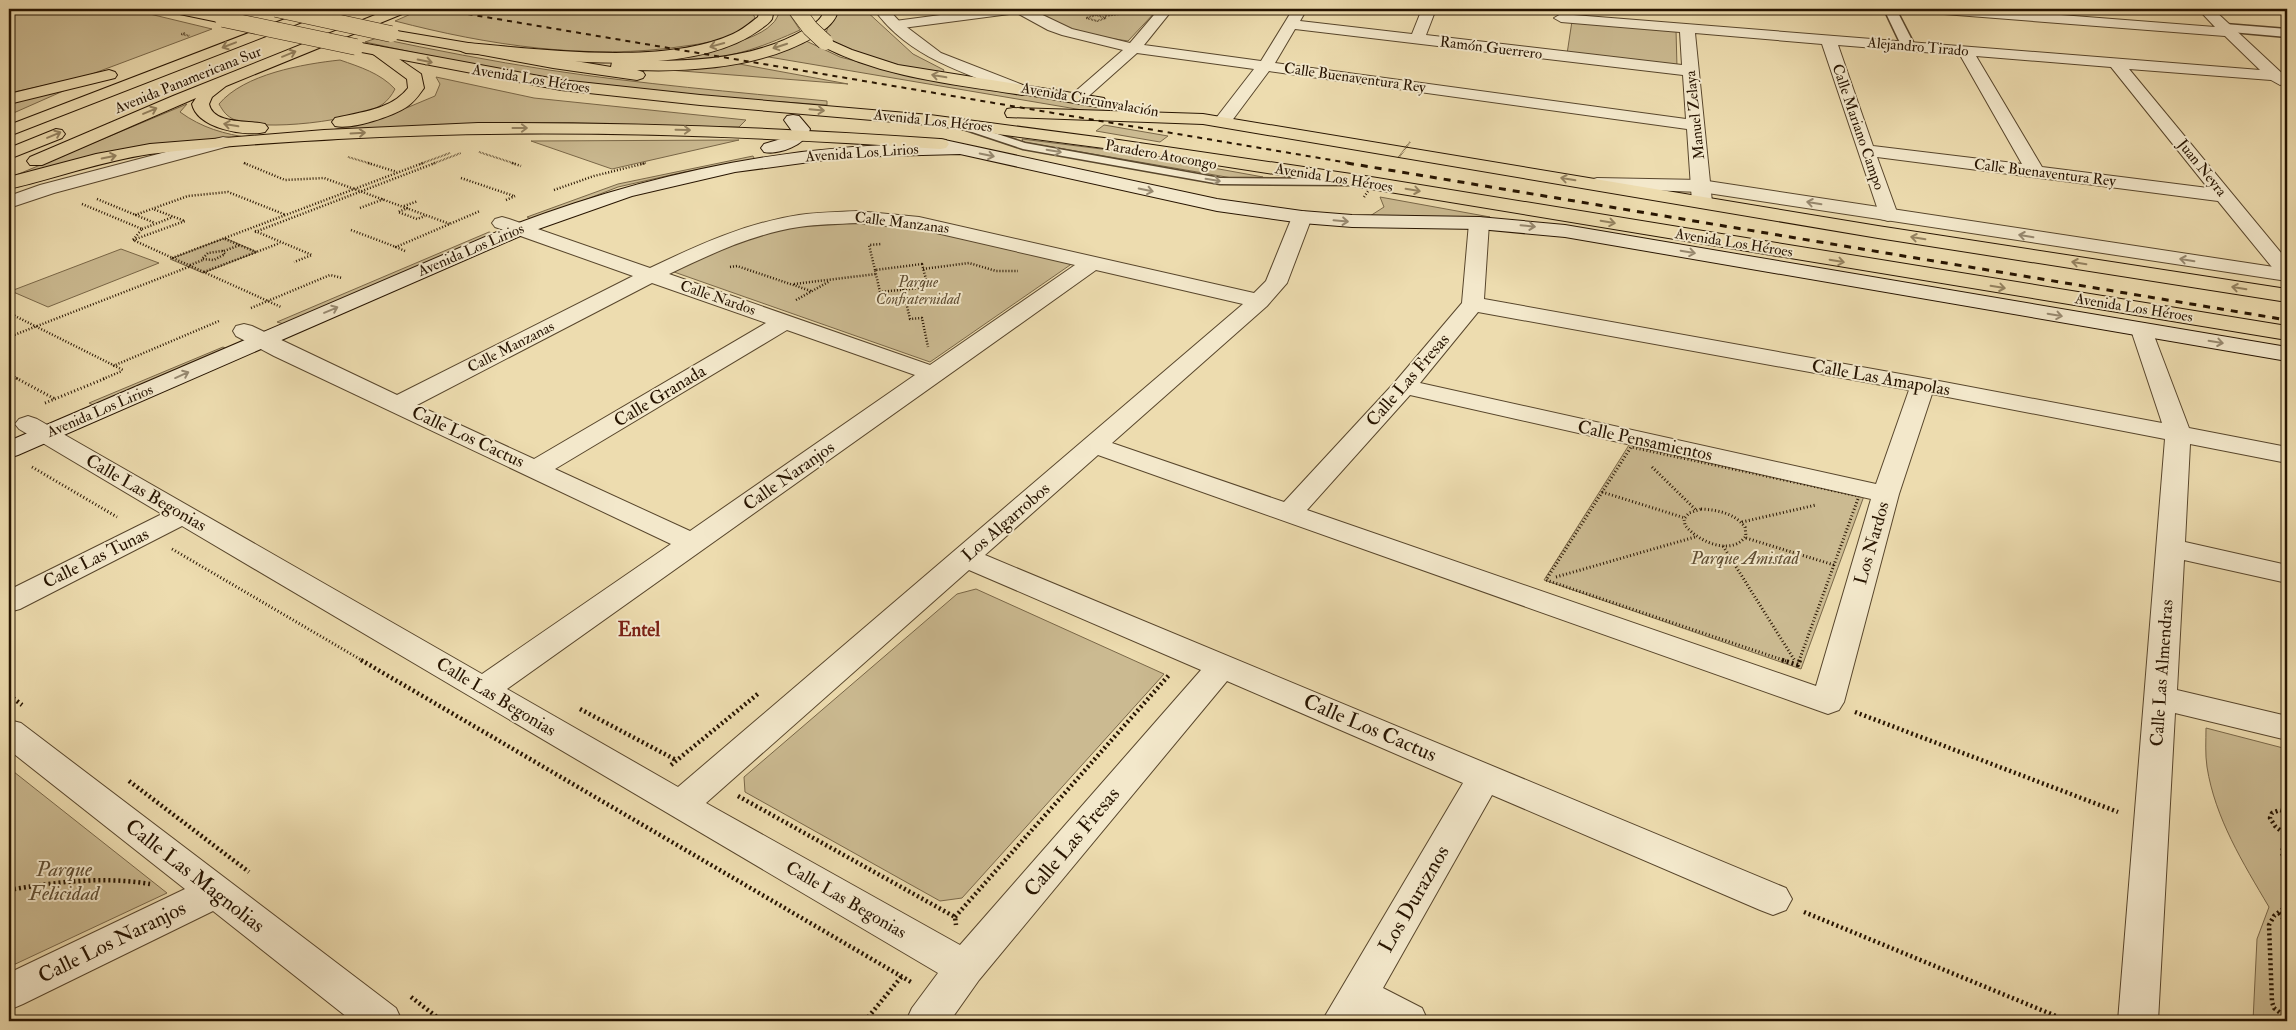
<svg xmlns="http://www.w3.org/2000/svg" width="2296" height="1030" font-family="'IM FELL Double Pica',serif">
  <rect width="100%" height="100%" fill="#eddcaf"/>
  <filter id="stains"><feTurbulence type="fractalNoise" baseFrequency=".004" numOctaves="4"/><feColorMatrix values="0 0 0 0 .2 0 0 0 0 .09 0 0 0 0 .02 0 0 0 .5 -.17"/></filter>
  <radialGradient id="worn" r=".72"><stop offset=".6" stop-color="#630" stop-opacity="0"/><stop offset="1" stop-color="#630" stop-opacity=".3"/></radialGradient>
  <!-- green -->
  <g fill="#cbba91" stroke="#796748">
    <path d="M29 9H129L212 29 84 77 9 93V11Z"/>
    <path d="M422 9H751L755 18C748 24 741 31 733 34 719 41 701 44 685 46 590 61 487 45 395 21Z"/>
    <path d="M836 9H864L913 54 944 70 943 72C904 68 858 60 826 36 826 25 835 19 836 9Z"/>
    <path d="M1033 9H1158L1128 41C1096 36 1058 30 1033 9Z"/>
    <path d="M780 11 788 12 800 30C767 45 733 58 696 60 675 62 654 61 634 61 667 55 750 48 772 24 776 21 778 15 780 11Z"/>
    <path d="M1572 21 1676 30 1677 67 1567 54Z"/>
    <path d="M377 38C434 50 491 61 549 70 641 84 734 92 827 101V105C742 99 658 94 573 82 503 72 434 57 365 42Z"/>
    <path d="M804 40 840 57 908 75 1116 109 1100 113 757 55Z"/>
    <path d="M340 60C360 67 380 73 395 89 392 95 388 100 383 104 359 121 261 132 235 120 226 116 223 111 219 104 244 74 303 64 340 60Z"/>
    <path d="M734 63 848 84 669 70Z"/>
    <path d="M436 77 534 98 746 120 739 127C601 126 463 122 325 132L392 114 435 96 440 84Z"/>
    <path d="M70 88 9 115V104Z"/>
    <path d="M187 104 180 112C202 128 224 134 251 138L51 168 9 181V178Z"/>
    <path d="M1104 125 1168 136 1160 142 1096 131Z"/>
    <path d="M1022 139 1125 152 1263 177 1238 179 1023 142Z"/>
    <path d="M739 140 612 169 531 141Z"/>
    <path d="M753 156 755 160 684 172 618 187 533 220 527 217 618 184Z"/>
    <path d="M1380 197 1490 217 1370 216 1384 207Z"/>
    <path d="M828 221 928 228 1073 263 930 362 674 272 724 246 754 234Z"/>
    <path d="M489 232 496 234 287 325 277 322Z"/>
    <path d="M225 238 257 252 203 273 170 259Z"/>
    <path d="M121 249 159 263 48 307 11 291Z"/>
    <path d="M223 347 227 349 93 405 89 403Z"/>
    <path d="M1629 445 1864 496 1801 669 1544 580Z"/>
    <path d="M976 589 1164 674 962 898 940 901 745 792 744 777 957 594Z"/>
    <path d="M2206 728 2287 749 2286 1021H2253L2257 939 2269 907C2243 863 2215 818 2207 767 2205 754 2206 740 2206 728Z"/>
    <path d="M9 768 167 893 9 967Z"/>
  </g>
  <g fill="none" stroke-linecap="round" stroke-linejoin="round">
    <defs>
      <path id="service" d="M961 122 1025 143 1220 178 1347 179 1353 182 1347 185 1220 184 1023 149 957 127V123Z"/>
      <g id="pedestrian">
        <path d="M1884 9H1896L1915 46 1913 49H1903Z"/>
        <path d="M2225 24 2287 29V37L2220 31 2218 28 2220 25Z"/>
      </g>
      <g id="minor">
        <path d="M986 9H1030L1072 29 1130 43 1159 9H1173L1144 45 1261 61 1293 9H1307L1300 21 1412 34 1422 9H1436L1426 35 1682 65 1680 32 1561 22 1554 18 1561 14 2260 70 2225 36 1931 13 1924 9H1983L2215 27 2198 9H2213L2286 77V83L2280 85 2271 80 2129 69 2287 260V279L2280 277 2218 201 1877 157 1898 215 1895 219 1888 221 1881 219 1822 44 1695 33 1712 202 1709 206 1702 208 1695 206 1692 202 1687 129 1269 71 1228 126H1216L1213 122 1254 69 1137 53 1082 102H1070L1068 99 1070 96 1123 50 1062 35 1048 30 1017 13 895 29 888 25 895 21ZM1295 29 1683 75 1686 119 1275 63ZM1838 45 1960 55 2022 164 1873 146ZM1976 56 2111 67 2208 188 2042 167Z"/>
        <path d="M223 137 229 138 232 142 229 146 54 193 9 208V196L40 185Z"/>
        <path d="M857 211 919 217 1254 293 1266 281 1292 217 1295 213 1302 211 1309 213 1312 217 1287 283 1267 306 1112 443 1284 502 1395 382 1462 303 1469 223 1472 219 1479 217 1486 219 1489 223 1484 299 1923 378 2162 423 2131 330 2134 325 2142 323 2150 325 2189 428 2287 447V463L2190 444 2185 542 2287 565V583L2184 560 2177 690 2287 716V740L2175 713 2158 1021H2118L2165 439 1932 394 1899 494 1844 702 1839 710 1828 714 1098 455 985 555 1786 888 1792 899 1786 910 1773 915 1760 910 1492 795 1383 988 1422 1008 1428 1021H1370L1365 1019 1364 1021H1322L1463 783 1227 681 979 980 950 1021H906L912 1008 938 973 182 526 20 609 9 612V590L162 514 19 429 15 424 19 419 28 416 37 419 482 674 671 544 274 356 236 336 233 331 236 326 244 324 252 326 397 395 633 276 495 227 492 223 495 219 502 217 509 219 650 268C698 245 746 223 799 215 818 212 838 212 857 211ZM857 223 919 229 1075 265 930 365 669 274C711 254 753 234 799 227 818 224 838 224 857 223ZM1096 270 1243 304 678 787 507 689ZM652 283 766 323 534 459 417 405ZM1478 312 1909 390 1876 484 1420 383ZM787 330 915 375 690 531 555 469ZM1410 395 1871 499 1816 686 1307 510ZM969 570 1201 670 960 945 706 803Z"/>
        <path d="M9 720 21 723 396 1008 402 1021H352L213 911 23 1004 9 1010V973L185 889 9 750Z"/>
      </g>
      <g id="tertiary">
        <path d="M874 9H888L900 22 941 53 1028 87 1030 90 1028 93H1016C965 73 907 57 874 9Z"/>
        <path d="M1597 178 1701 180 2287 269V281L1701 192 1590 188 1588 184 1590 180Z"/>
      </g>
      <g id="secondary">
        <path d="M793 115 799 116 810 129C806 145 779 155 764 152L761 148 764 144 781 139 792 131 784 120 787 116Z"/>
        <path d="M940 139 1217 199 1302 211 1352 215 1479 217 1565 225 2287 347V361L1565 237 1479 229 1352 227 1302 223 1217 211 960 154 847 157 735 172 632 196 527 233 18 455 9 458V441L513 225C648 174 787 144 931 144L934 140Z"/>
      </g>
      <g id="primary">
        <path d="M168 9H194L228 16 230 19 223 23 170 12Z"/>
        <path d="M824 9H838C837 22 824 30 814 37 763 67 695 72 637 70L643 72 645 75 643 78 637 80 553 68 391 38 384 34 391 30 611 67 612 62 618 60C680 62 749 62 804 30 812 25 823 20 824 9Z"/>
        <path d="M356 42 561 80 700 95 930 115 1119 140 1365 176 2287 326V340L1365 188 1119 150 930 125 700 105 561 90 351 50 348 47 351 44Z"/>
        <path d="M1022 85 1098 97 1104 98 1106 102 1104 106 1098 107 1016 93 1014 90 1016 87Z"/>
        <path d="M1013 108 1203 114 1878 226 2287 289V302L1878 238 1203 124 1007 117 1005 113 1007 109Z"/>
      </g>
      <g id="motorway">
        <path d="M311 9H330L328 12 9 136V125Z"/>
        <path d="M390 9H409L407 12 226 86 212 97 209 104C213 125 249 120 265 124L268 128 265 132C244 137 197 128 192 104L196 98 42 165H30L27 161 30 157 173 96Z"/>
        <path d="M760 9H774L772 19C769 24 763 27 758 31 689 80 547 59 466 53L461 51 458 48 461 45 466 43C541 49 664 66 733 34 742 30 750 23 758 17Z"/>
        <path d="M825 38 852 50 898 65 1022 85 1028 87 1030 90 1028 93 1022 95C953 84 883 78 820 45L818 42Z"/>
        <path d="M378 46 383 48 421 74 424 88C419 95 415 101 408 106 394 116 352 130 335 126L332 122 335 118C360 112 391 110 408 88L407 79 373 54 370 51 373 48Z"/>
        <path d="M109 70 115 72 117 75 115 78 9 104V94Z"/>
        <path d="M478 123C632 122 786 128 940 139L946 140 949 144 946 148 940 149C739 135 539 128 338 139 276 143 212 146 150 154 102 161 56 178 9 189V177L96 154 150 144 324 130Z"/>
        <path d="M56 129 62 130 65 134 62 138 9 159V148Z"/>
      </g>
    </defs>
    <!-- service casing -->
    <use href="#service" stroke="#58462c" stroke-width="3"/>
    <!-- pedestrian casing -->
    <use href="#pedestrian" stroke="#58462c" stroke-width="3"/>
    <!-- minor casing -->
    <use href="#minor" stroke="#58462c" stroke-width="2"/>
    <!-- tertiary casing -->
    <use href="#tertiary" stroke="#58462c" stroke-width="2"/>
    <!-- secondary casing -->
    <use href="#secondary" stroke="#271400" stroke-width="2"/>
    <!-- primary casing -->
    <use href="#primary" stroke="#271400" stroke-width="2"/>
    <!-- motorway casing -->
    <use href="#motorway" stroke="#271400" stroke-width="2"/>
    <!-- path-far3 -->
    <g stroke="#271400" stroke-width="2" stroke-dasharray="0.5 1" stroke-linecap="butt">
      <path d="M1084 9 1093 15"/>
      <path d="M1096 15 1106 18 1097 21 1086 18Z"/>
      <path d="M1105 16 1134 12"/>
      <path d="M185 33 181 34 190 36"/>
      <path d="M479 152 516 164"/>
      <path d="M348 157 372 164"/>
      <path d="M244 163 247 164"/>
      <path d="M420 164 450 153"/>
      <path d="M432 164 461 153"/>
      <path d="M641 164 646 163"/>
    </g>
    <!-- path-far2 -->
    <g stroke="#271400" stroke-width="2.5" stroke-dasharray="1 2" stroke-linecap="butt">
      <path d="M244 163 285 180 324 178 450 224"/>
      <path d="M368 163 397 172"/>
      <path d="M512 163 521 166"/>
      <path d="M461 178 514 196"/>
      <path d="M554 190 594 176 646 163"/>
      <path d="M97 199 155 223"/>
      <path d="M506 200 515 196"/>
      <path d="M82 204 142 229 133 240 281 307"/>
      <path d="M404 206 418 201"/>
      <path d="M360 208 384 199"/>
      <path d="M408 208 398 212 417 219 425 216"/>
      <path d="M135 215 188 196 228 192 286 215"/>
      <path d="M142 229 173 217"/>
      <path d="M351 230 396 247"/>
      <path d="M255 231 312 255 294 262"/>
      <path d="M255 232 435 163"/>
      <path d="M225 239 256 252"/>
      <path d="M133 240 185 221 153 209"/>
      <path d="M222 251 225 254 214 260 202 259 208 253Z"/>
      <path d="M224 251 240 245"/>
      <path d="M405 251 396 247 480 211"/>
      <path d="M172 258 423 163"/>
      <path d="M922 264 928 287 880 292 875 270Z"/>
      <path d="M190 265 203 260"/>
      <path d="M730 267 737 266 811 291"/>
      <path d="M923 269 969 263 996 271H1018"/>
      <path d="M875 270 869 245 881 244"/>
      <path d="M204 272 280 243"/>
      <path d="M794 284 876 274"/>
      <path d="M903 289 910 319 922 318 928 347"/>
      <path d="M796 300 830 281"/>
      <path d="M251 308 330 275 342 278"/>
      <path d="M9 313 123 370"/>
      <path d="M9 337 191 266"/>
      <path d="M113 366 219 321"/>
      <path d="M9 374 18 379"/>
      <path d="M103 379 122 371"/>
    </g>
    <!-- path-far1 -->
    <g stroke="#271400" stroke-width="3" stroke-dasharray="1 2.5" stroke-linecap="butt">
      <path d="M16 378 55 399"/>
      <path d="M45 403 106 378"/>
      <path d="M32 467 117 517"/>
      <path d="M1652 467 1696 510"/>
      <path d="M1602 492 1685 518"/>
      <path d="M1701 509C1718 510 1734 513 1745 527L1746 536C1731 557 1697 541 1685 525L1684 519 1689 513Z"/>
      <path d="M1742 522 1816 505"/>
      <path d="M1746 538 1834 565"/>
      <path d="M1723 546 1795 661"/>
      <path d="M172 549 363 661"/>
      <path d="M1556 577 1695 537"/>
      <path d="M1786 661 1546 580 1631 447 1859 496 1799 661"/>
    </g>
    <!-- path -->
    <g stroke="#271400" stroke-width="4.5" stroke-dasharray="2 3" stroke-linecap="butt">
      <path d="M361 660 911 982"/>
      <path d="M1782 660 1798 665 1800 660"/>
      <path d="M9 695 22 705"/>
      <path d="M580 709 676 760"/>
      <path d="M1855 712 2118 812"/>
      <path d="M671 765 759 693"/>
      <path d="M129 781 249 872"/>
      <path d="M738 796 955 917 956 925"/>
      <path d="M2287 812 2280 810 2272 813 2270 818 2275 826 2287 836"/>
      <path d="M2287 846 2283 848 2282 853 2287 866"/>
      <path d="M9 890C56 882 102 876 150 884"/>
      <path d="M2287 906 2274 916 2269 925 2272 1002 2274 1008 2287 1018"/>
      <path d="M1804 912 2068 1021"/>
      <path d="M2279 913 2287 923"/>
      <path d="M955 917 1170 674"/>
      <path d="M411 997 442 1021"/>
      <path d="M865 1021 902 976"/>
    </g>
    <!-- service -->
    <use href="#service" fill="#f3e8cb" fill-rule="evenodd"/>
    <!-- pedestrian -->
    <use href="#pedestrian" fill="#f3e8cb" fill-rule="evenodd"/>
    <!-- minor -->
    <use href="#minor" fill="#f3e8cb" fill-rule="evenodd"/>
    <!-- tertiary -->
    <use href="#tertiary" fill="#f3e8cb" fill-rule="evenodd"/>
    <!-- secondary -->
    <use href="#secondary" fill="#f3e8cb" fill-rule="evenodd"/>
    <!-- primary -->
    <use href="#primary" fill="#eddcaf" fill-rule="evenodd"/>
    <!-- motorway -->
    <use href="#motorway" fill="#eddcaf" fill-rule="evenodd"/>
    <!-- rail-far1 -->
    <path stroke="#271400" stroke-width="2" stroke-dasharray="5 5" stroke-linecap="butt" d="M438 9 1355 164"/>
    <!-- rail -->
    <path stroke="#271400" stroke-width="3" stroke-dasharray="7 7" stroke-linecap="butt" d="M1347 163 2287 320"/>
    <defs>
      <g id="primary-bridge">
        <path d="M276 9 391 34"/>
        <path d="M223 19 356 47"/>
      </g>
      <path id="motorway-bridge" d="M796 9 810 28 825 42"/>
    </defs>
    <!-- primary-bridge casing -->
    <use href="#primary-bridge" stroke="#271400" stroke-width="17" stroke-linecap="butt"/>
    <!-- motorway-bridge casing -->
    <use href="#motorway-bridge" stroke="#271400" stroke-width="17" stroke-linecap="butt"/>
    <!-- path-bridge-far1 -->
    <path stroke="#271400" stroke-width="2" stroke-dasharray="0.5 1" stroke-linecap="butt" d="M1399 157 1410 142"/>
    <!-- path-bridge -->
    <path stroke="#271400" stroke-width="2.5" stroke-dasharray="1 2" stroke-linecap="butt" d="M1364 197 1375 181"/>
    <!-- primary-bridge -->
    <use href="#primary-bridge" stroke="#eddcaf" stroke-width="16"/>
    <!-- motorway-bridge -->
    <use href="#motorway-bridge" stroke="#eddcaf" stroke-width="16"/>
  </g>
  <!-- one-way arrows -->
  <defs><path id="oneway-shaft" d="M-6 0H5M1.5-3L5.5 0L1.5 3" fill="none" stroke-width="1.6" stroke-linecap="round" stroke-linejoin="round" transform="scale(1.25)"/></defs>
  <g stroke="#948260">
    <use href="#oneway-shaft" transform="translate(229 45) rotate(159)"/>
    <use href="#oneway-shaft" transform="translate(717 45) rotate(165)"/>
    <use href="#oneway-shaft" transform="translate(780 46) rotate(162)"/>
    <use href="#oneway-shaft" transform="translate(289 54) rotate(-22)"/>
    <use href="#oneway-shaft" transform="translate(425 61) rotate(11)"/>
    <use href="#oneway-shaft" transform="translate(939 76) rotate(-170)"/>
    <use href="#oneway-shaft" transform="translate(817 110) rotate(5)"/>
    <use href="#oneway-shaft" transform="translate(150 111) rotate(-23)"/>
    <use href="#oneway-shaft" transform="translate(231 125) rotate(-170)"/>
    <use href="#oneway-shaft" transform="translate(520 128)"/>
    <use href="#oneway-shaft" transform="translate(683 130) rotate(1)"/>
    <use href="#oneway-shaft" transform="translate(358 133) rotate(-3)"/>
    <use href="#oneway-shaft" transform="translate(54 135) rotate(-23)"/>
    <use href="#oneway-shaft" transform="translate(109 157) rotate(-12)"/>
    <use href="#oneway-shaft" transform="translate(1568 179) rotate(-171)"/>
    <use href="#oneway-shaft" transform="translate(1413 190) rotate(9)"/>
    <use href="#oneway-shaft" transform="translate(1608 222) rotate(10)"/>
    <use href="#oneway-shaft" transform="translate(1918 238) rotate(-171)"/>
    <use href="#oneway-shaft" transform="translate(1837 261) rotate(10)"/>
    <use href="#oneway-shaft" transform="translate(2079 263) rotate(-171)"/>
    <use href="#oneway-shaft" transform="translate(1998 287) rotate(9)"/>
    <use href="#oneway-shaft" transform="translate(2239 288) rotate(-171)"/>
  </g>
  <g stroke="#978970">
    <use href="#oneway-shaft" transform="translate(1054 151) rotate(10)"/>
    <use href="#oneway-shaft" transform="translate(987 155) rotate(12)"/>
    <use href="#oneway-shaft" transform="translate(1213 180) rotate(9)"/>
    <use href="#oneway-shaft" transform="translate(1146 190) rotate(12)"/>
    <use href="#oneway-shaft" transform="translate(1814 203) rotate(-171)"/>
    <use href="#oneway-shaft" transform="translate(1341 221) rotate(5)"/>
    <use href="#oneway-shaft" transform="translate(1528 226) rotate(6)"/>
    <use href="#oneway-shaft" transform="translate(2026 236) rotate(-171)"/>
    <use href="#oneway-shaft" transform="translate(1688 252) rotate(10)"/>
    <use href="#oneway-shaft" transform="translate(2187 260) rotate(-171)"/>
    <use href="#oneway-shaft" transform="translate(331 310) rotate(-23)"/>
    <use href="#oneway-shaft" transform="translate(2055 315) rotate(10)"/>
    <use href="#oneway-shaft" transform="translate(2216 342) rotate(9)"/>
    <use href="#oneway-shaft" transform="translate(182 375) rotate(-24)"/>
  </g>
  <g text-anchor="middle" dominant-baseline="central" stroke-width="4" stroke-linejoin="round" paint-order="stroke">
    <!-- far-street labels -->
    <g font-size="15" fill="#271400" stroke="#f3e8cb">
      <text transform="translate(1918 47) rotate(5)">Alejandro Tirado</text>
      <text transform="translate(1491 48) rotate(7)">Ramón Guerrero</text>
      <text transform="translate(1355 78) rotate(8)">Calle Buenaventura Rey</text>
      <text transform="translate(531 79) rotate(9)">Avenida Los Héroes</text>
      <text transform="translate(188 80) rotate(-22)">Avenida Panamericana Sur</text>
      <text transform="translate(1090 100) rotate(10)">Avenida Circunvalación</text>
      <text transform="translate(1695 115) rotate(-96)">Manuel Zelaya</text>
      <text transform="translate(933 121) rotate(6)">Avenida Los Héroes</text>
      <text transform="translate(1858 127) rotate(71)">Calle Mariano Campo</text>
      <text transform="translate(862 153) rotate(-4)">Avenida Los Lirios</text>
      <text transform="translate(1161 155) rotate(10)">Paradero Atocongo</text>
      <text transform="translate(2202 168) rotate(51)">Juan Neyra</text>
      <text transform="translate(2045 173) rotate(7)">Calle Buenaventura Rey</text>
      <text transform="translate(1334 178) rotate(9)">Avenida Los Héroes</text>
      <text transform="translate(902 223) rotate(7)">Calle Manzanas</text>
      <text transform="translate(1734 243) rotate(9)">Avenida Los Héroes</text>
      <text transform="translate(471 250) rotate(-23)">Avenida Los Lirios</text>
      <text transform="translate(718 298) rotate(19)">Calle Nardos</text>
      <text transform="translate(2134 308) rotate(9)">Avenida Los Héroes</text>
      <text transform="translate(511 347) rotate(-27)">Calle Manzanas</text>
      <text transform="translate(100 411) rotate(-23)">Avenida Los Lirios</text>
    </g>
    <!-- far-park labels -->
    <g font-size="15" font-style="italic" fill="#604e33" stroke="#f3e8cb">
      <text x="918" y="282">Parque<tspan x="918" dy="17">Confraternidad</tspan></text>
    </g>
    <!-- street labels -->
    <g font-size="18" fill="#271400" stroke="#f3e8cb">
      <text transform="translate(1881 378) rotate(10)">Calle Las Amapolas</text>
      <text transform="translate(1408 380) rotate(-49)">Calle Las Fresas</text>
      <text transform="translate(660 396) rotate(-31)">Calle Granada</text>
      <text transform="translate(468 437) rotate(25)">Calle Los Cactus</text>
      <text transform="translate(1645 441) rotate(12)">Calle Pensamientos</text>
      <text transform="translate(789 476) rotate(-35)">Calle Naranjos</text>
      <text transform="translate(146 493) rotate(30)">Calle Las Begonias</text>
      <text transform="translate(1006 522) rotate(-41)">Los Algarrobos</text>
      <text transform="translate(1872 543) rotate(-74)">Los Nardos</text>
      <text transform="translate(96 558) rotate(-26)">Calle Las Tunas</text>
      <text transform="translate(2162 673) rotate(-86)">Calle Las Almendras</text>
      <text transform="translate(496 697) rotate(31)">Calle Las Begonias</text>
      <text transform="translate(846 900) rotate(30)">Calle Las Begonias</text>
    </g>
    <!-- park labels -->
    <g font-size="18" font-style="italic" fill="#604e33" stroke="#f3e8cb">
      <text x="1745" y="558">Parque Amistad</text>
    </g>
    <!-- neighbourhood labels -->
    <g font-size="19" font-weight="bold" fill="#7a1f14" stroke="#f3e8cb">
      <text x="639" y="630">Entel</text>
    </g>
    <!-- near-street labels -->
    <g font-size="21" fill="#271400" stroke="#f3e8cb">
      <text transform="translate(1370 728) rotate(23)">Calle Los Cactus</text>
      <text transform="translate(1072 842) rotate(-50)">Calle Las Fresas</text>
      <text transform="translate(195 876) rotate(38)">Calle Las Magnolias</text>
      <text transform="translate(1414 899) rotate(-60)">Los Duraznos</text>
      <text transform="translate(112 942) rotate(-26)">Calle Los Naranjos</text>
    </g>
    <!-- near-park labels -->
    <g font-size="21" font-style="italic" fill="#604e33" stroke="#f3e8cb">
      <text x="64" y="869">Parque<tspan x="64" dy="24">Felicidad</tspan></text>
    </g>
  </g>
  <!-- margin -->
  <rect width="2296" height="1030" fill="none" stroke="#eddcaf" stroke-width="30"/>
  <rect x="10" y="10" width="2276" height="1010" fill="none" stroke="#271400" stroke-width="2.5"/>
  <rect x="15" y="15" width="2266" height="1000" fill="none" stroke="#271400"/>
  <rect width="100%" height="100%" filter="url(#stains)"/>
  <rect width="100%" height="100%" fill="url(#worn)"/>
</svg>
